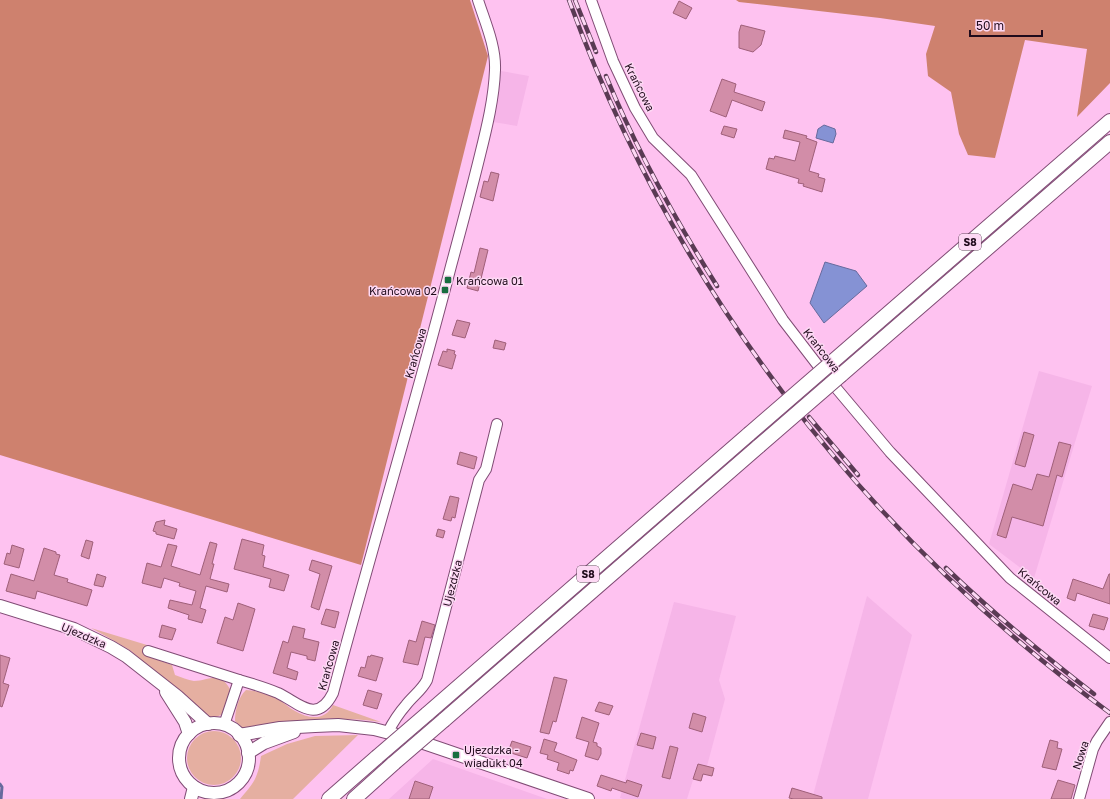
<svg xmlns="http://www.w3.org/2000/svg" width="1110" height="799" font-family="'Golos Text',sans-serif">
  <rect width="100%" height="100%" fill="#fec2f0"/>
  <!-- built -->
  <g fill="#f6b5e8">
    <path d="M501 71 529 76 517 126 493 122Z"/>
    <path d="M1039 371 1092 386 1034 578 989 544Z"/>
    <path d="M867 596 912 635 868 799H812Z"/>
    <path d="M674 602 736 616 719 680 725 699 707 766 698 764 687 799H623L620 798Z"/>
    <path d="M433 759 527 792 547 799H389Z"/>
  </g>
  <!-- green -->
  <g fill="#e5afa1">
    <path d="M91 628 147 645 144 655 172 665 175 675C181 677 188 680 194 681 209 681 219 670 230 689L223 714 214 718 203 715 131 651 111 639Z"/>
    <path d="M246 690C258 691 269 694 279 700 285 703 289 708 295 711 309 719 325 721 333 705L381 722C345 717 319 718 283 723 272 725 262 729 250 730 243 730 240 726 235 721 235 711 238 697 246 690Z"/>
    <circle cx="214" cy="758" r="27"/>
    <path d="M358 735 293 799H240C254 783 258 778 261 756L287 744 315 736Z"/>
  </g>
  <!-- forest -->
  <g fill="#ce816e">
    <path d="M0 0H470L488 56 361 565 0 455Z"/>
    <path d="M736 0H1110V83L1077 117 1087 49 1025 40 995 158 968 155 959 134 951 92 928 76 926 54 935 26 880 18 739 2Z"/>
  </g>
  <!-- water -->
  <g fill="#8592d4" stroke="#676a9d">
    <path d="M824 125 835 129 836 134 833 143 816 138 818 129Z"/>
    <path d="M825 262 856 271 867 286 824 323 810 303Z"/>
  </g>
  <g fill="none" stroke-linecap="round" stroke-linejoin="round">
    <!-- stream -->
    <path stroke="#676a9d" stroke-width="3" d="M0 784 2 787 1 799"/>
  </g>
  <!-- building -->
  <g fill="#d28da8" stroke="#9f5f79">
    <path d="M679 1 692 8 686 19 673 13Z"/>
    <path d="M741 25 765 31 761 45 753 52 739 48V32Z"/>
    <path d="M722 79 736 84 734 92 765 102 762 111 732 100 726 117 710 111Z"/>
    <path d="M724 126 737 129 734 138 721 134Z"/>
    <path d="M785 130 807 136 806 138 817 142 809 171 819 174 818 177 825 179 822 192 803 186 804 184 798 183 799 179 766 169 769 158 774 159 775 156 795 161 800 142 783 138Z"/>
    <path d="M491 172 499 174 493 201 480 197 484 181 488 182Z"/>
    <path d="M480 248 488 250 478 291 467 288 471 272 474 273Z"/>
    <path d="M457 320 470 323 465 338 452 335Z"/>
    <path d="M495 340 506 343 504 350 493 348Z"/>
    <path d="M447 349 455 351 454 354 456 355 452 369 438 365 443 351 447 352Z"/>
    <path d="M1024 432 1034 435 1025 467 1015 464Z"/>
    <path d="M1059 442 1071 445 1062 477 1057 475 1043 526 1012 517 1006 538 997 535 1013 484 1032 490 1037 474 1049 477Z"/>
    <path d="M460 452 477 457 474 469 457 464Z"/>
    <path d="M450 496 459 498 455 518 452 517 451 521 443 519Z"/>
    <path d="M165 520 164 525 177 529 174 539 156 534V532L153 531 156 522Z"/>
    <path d="M438 529 445 531 443 538 436 536Z"/>
    <path d="M242 539 264 545 262 555 265 556 263 567 289 575 284 591 269 587 271 579 234 569Z"/>
    <path d="M86 540 93 542 89 559 81 556Z"/>
    <path d="M210 542 217 544 212 564H214L210 579 229 584 227 592 206 586 200 608 206 610 202 623 188 619 189 615 168 608 170 600 192 605 196 591 179 586 180 583 164 578 161 588 142 583 147 563 161 567 168 544 177 546 171 566 200 575Z"/>
    <path d="M12 545 24 549 19 568 4 564 7 553 10 554Z"/>
    <path d="M44 548 56 552V554L60 555 54 575 68 579 67 582 92 590 87 606 37 591 35 599 6 591 11 574 34 581Z"/>
    <path d="M312 560 332 566 319 610 311 607 320 574 309 570Z"/>
    <path d="M97 574 106 577 103 587 94 585Z"/>
    <path d="M1109 574H1110V604L1077 593 1075 601 1067 598 1073 579 1103 589Z"/>
    <path d="M238 603 255 609 243 651 217 643 225 617 233 620Z"/>
    <path d="M326 609 339 612 335 628 321 624Z"/>
    <path d="M1093 614 1108 618 1104 630 1089 626Z"/>
    <path d="M422 621 435 625 431 638 425 637 418 665 403 662 409 640 416 642Z"/>
    <path d="M162 625 176 629 172 640 159 637Z"/>
    <path d="M293 626 305 629 303 638 319 642 315 661 307 659V656L291 652 287 668 298 672 296 680 273 673 283 641 288 643Z"/>
    <path d="M0 655 10 658 3 683 9 685 2 707 0 706Z"/>
    <path d="M371 655 383 658 376 681 358 676 361 667 365 668 368 656 370 657Z"/>
    <path d="M554 677 567 680 556 722 553 721 549 734 540 732Z"/>
    <path d="M368 690 382 694 377 709 363 705Z"/>
    <path d="M599 702 613 706 609 715 595 711Z"/>
    <path d="M693 713 706 717 702 732 689 728Z"/>
    <path d="M582 717 599 723 593 742 597 743V746L601 748V754L598 760 585 756 589 742 576 738Z"/>
    <path d="M641 733 656 737 653 749 637 745Z"/>
    <path d="M544 739 557 743 554 751 577 760 573 771 570 770 569 774 557 770 559 763 547 759 548 755 540 753Z"/>
    <path d="M1050 740 1058 742 1057 748 1062 749 1056 770 1042 767Z"/>
    <path d="M512 741 531 747 527 758 508 752Z"/>
    <path d="M670 746 678 748 670 779 662 777Z"/>
    <path d="M698 764 714 768 712 776 703 774 701 781 693 779Z"/>
    <path d="M601 775 626 783 627 780 642 785 638 797 612 788 611 791 597 786Z"/>
    <path d="M1058 780 1075 785 1071 799H1051Z"/>
    <path d="M415 781 433 787 429 799H409Z"/>
    <path d="M792 788 822 797V799H794L789 798Z"/>
  </g>
  <g fill="none" stroke-linecap="round" stroke-linejoin="round">
    <defs>
      <g id="minor">
        <path d="M591 0 613 61 635 108 653 138 691 175 783 320 826 376 890 452 1010 578 1110 658"/>
        <path d="M148 651 239 680"/>
        <path d="M224 725 239 680C253 684 266 688 278 693 299 703 317 725 333 693 371 551 414 409 451 266 461 229 471 192 480 155 487 127 494 98 495 70 496 46 485 22 478 0"/>
        <path d="M388 732C393 722 399 713 406 705 413 696 422 690 427 680L479 480 486 469 497 424"/>
        <path d="M1079 799 1093 749 1097 741 1110 722"/>
      </g>
      <g id="major">
        <path d="M0 606 74 629 111 647 126 656 177 696 208 724"/>
        <path d="M166 692 185 722 189 734"/>
        <circle cx="214" cy="758" r="35"/>
        <path d="M239 735 280 728 315 726 338 725 374 729 409 738 588 799"/>
        <path d="M248 753 264 743 294 732"/>
        <path d="M191 799 194 787"/>
      </g>
      <g id="highway">
        <path d="M831 363 1110 121"/>
        <path d="M841 375 1110 142"/>
        <path d="M427 714 749 434"/>
        <path d="M444 720 759 446"/>
        <path d="M329 799 377 757"/>
        <path d="M354 799 394 763"/>
      </g>
    </defs>
    <!-- minor casing -->
    <use href="#minor" stroke="#804c75" stroke-width="12"/>
    <!-- major casing -->
    <use href="#major" stroke="#804c75" stroke-width="14"/>
    <!-- highway casing -->
    <use href="#highway" stroke="#804c75" stroke-width="16"/>
    <!-- minor -->
    <use href="#minor" stroke="#fff" stroke-width="10"/>
    <!-- major -->
    <use href="#major" stroke="#fff" stroke-width="12"/>
    <!-- highway -->
    <use href="#highway" stroke="#fff" stroke-width="14"/>
    <defs>
      <g id="rail">
        <path d="M569 0C674 289 863 532 1110 713"/>
        <path d="M575 0 596 52"/>
        <path d="M606 76C636 149 675 219 717 286"/>
        <path d="M809 417 858 475"/>
        <path d="M946 568C993 613 1042 654 1094 694"/>
      </g>
    </defs>
    <!-- rail casing -->
    <use href="#rail" stroke="#5a3b54" stroke-width="4.5"/>
    <!-- rail -->
    <use href="#rail" stroke="#fdd8f4" stroke-width="3" stroke-dasharray="9" stroke-linecap="butt"/>
    <defs>
      <g id="highway-bridge">
        <path d="M749 434 831 363"/>
        <path d="M759 446 841 375"/>
        <path d="M377 757 427 714"/>
        <path d="M394 763 444 720"/>
      </g>
    </defs>
    <!-- highway-bridge casing -->
    <use href="#highway-bridge" stroke="#804c75" stroke-width="16" stroke-linecap="butt"/>
    <!-- highway-bridge -->
    <use href="#highway-bridge" stroke="#fff" stroke-width="14"/>
  </g>
  <!-- markers -->
  <g fill="#186e40" stroke="#fdd8f4" stroke-width="1.5">
    <rect x="444" y="276" width="8" height="8" rx="2"/>
    <rect x="441" y="286" width="8" height="8" rx="2"/>
    <rect x="452" y="751" width="8" height="8" rx="2"/>
  </g>
  <g text-anchor="middle" dominant-baseline="central" stroke-width="3" stroke-linejoin="round" paint-order="stroke">
    <!-- shield labels -->
    <g fill="#fdd8f4" stroke="#62485d" stroke-width="1">
      <rect x="959" y="234" width="22" height="16" rx="3"/>
      <rect x="577" y="566" width="22" height="16" rx="3"/>
    </g>
    <g font-size="10" font-weight="bold" fill="#200b1c">
      <text x="970" y="242">S8</text>
      <text x="588" y="574">S8</text>
    </g>
    <!-- street labels -->
    <g font-size="11" fill="#200b1c" stroke="#fdd8f4">
      <text transform="translate(640 87) rotate(63)">Krańcowa</text>
      <text transform="translate(822 350) rotate(52)">Krańcowa</text>
      <text transform="translate(415 353) rotate(-74)">Krańcowa</text>
      <text transform="translate(452 583) rotate(-76)">Ujezdzka</text>
      <text transform="translate(1040 586) rotate(39)">Krańcowa</text>
      <text transform="translate(84 635) rotate(23)">Ujezdzka</text>
      <text transform="translate(328 665) rotate(-74)">Krańcowa</text>
      <text transform="translate(1080 755) rotate(-72)">Nowa</text>
    </g>
    <!-- poi labels -->
    <g font-size="11" fill="#200b1c" stroke="#fdd8f4" text-anchor="start">
      <text x="456" y="280">Krańcowa 01</text>
      <text x="437" y="290" text-anchor="end">Krańcowa 02</text>
      <text x="464" y="749">Ujezdzka -<tspan x="464" dy="13">wiadukt 04</tspan></text>
    </g>
  </g>
  <!-- scale -->
  <path d="M970 30v6h72v-6" fill="none" stroke="#200b1c" stroke-width="2"/>
  <text x="976" y="30" font-size="12" fill="#200b1c" stroke="#fdd8f4" stroke-width="3" paint-order="stroke">50 m</text>
</svg>
